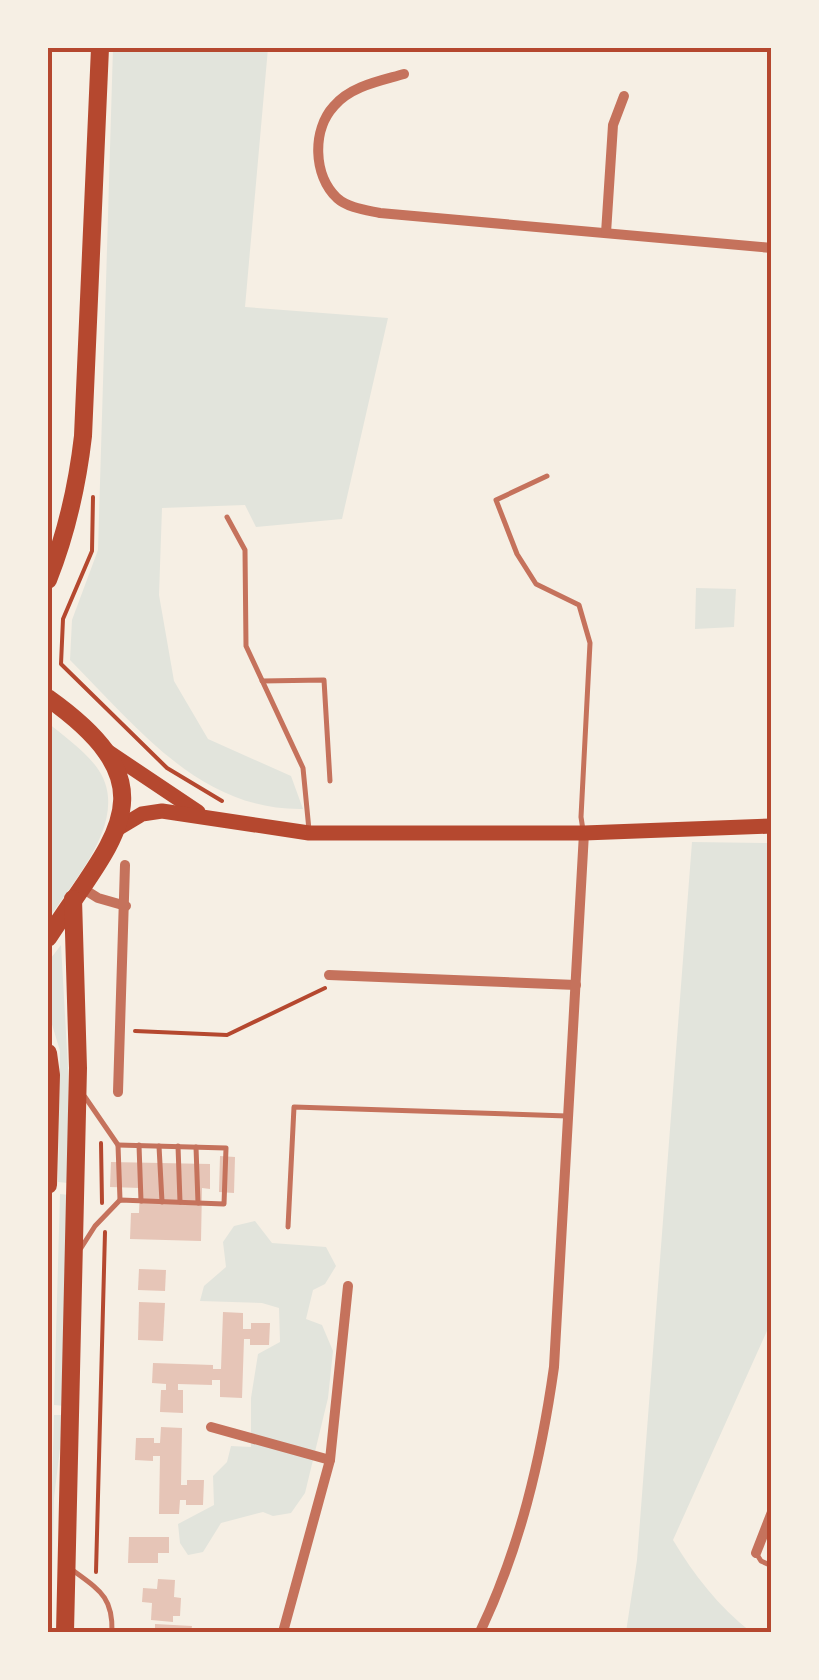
<svg xmlns="http://www.w3.org/2000/svg" width="819" height="1680" font-family="'IBM Plex Serif',serif">
  <rect width="100%" height="100%" fill="#f6efe4"/>
  <!-- green -->
  <g fill="#e2e4dc">
    <path d="M113 48H268L245 307 388 318 342 519 256 527 245 505 162 508 159 595 174 681 208 739 291 776 303 809C200 811 136 726 70 660L72 620 98 550Z"/>
    <path d="M696 588 736 589 734 627 695 629Z"/>
    <path d="M48 723C64 736 82 749 95 765 135 815 74 879 48 920Z"/>
    <path d="M692 842 771 843V1322L673 1540C694 1575 719 1607 751 1632H626L637 1560Z"/>
    <path d="M61 945 68 1068V1183L58 1182 60 1051 48 1011V962Z"/>
    <path d="M60 1194 70 1195 65 1406 54 1405Z"/>
    <path d="M255 1221 272 1243 326 1247 336 1266 325 1284 313 1290 306 1319 322 1325 333 1351 328 1398 305 1493 291 1513 273 1516 263 1512 221 1523 203 1552 188 1555 180 1543 178 1524 214 1505 213 1476 227 1462 231 1446 251 1447V1398L258 1354 280 1342 279 1308 262 1303 200 1301 204 1286 226 1267 223 1242 234 1226Z"/>
    <path d="M54 1415H64L54 1498 51 1632H48Z"/>
  </g>
  <!-- building -->
  <g fill="#e6c5b7">
    <path d="M220 1156 235 1157 234 1193 219 1192Z"/>
    <path d="M111 1162 210 1164V1189L202 1188 201 1241 130 1239 131 1213H139L140 1188 110 1187Z"/>
    <path d="M139 1269 166 1270 165 1291 138 1290Z"/>
    <path d="M139 1302 165 1303 163 1341 138 1340Z"/>
    <path d="M223 1312 243 1313V1329H251V1323H270L269 1345H250V1339H244L242 1398 220 1397V1380H212V1385L178 1384V1390H183V1413L160 1412 161 1390H166V1384L152 1383 153 1363 213 1365V1369H221Z"/>
    <path d="M161 1427 182 1428 181 1485H187V1480H204L203 1505H186V1500H180L179 1514H159L160 1456H153V1461L135 1460 136 1438H154V1443H160Z"/>
    <path d="M129 1537H169V1553H158V1563H128Z"/>
    <path d="M158 1579 175 1580 174 1597 181 1598 180 1616H173V1622L151 1620 152 1603 142 1602 143 1588 157 1589Z"/>
    <path d="M155 1624 192 1626 191 1632H155Z"/>
  </g>
  <g fill="none" stroke-linecap="round" stroke-linejoin="round">
    <!-- path -->
    <g stroke="#b5482f" stroke-width="4">
      <path d="M93 497 92 551 63 619 61 664 167 768 222 801"/>
      <path d="M135 1031 227 1035 325 988"/>
      <path d="M101 1143 102 1203"/>
      <path d="M96 1572 105 1232"/>
    </g>
    <!-- service -->
    <g stroke="#c5725c" stroke-width="5">
      <path d="M547 476 496 500 517 554 536 584 579 605 590 643 581 817 583 830"/>
      <path d="M227 517 245 550 246 646 303 768 309 830"/>
      <path d="M262 681 324 680 330 781"/>
      <path d="M85 1097 118 1145 120 1200"/>
      <path d="M139 1145 141 1201"/>
      <path d="M159 1146 162 1202"/>
      <path d="M178 1146 180 1202"/>
      <path d="M196 1147 198 1203"/>
      <path d="M288 1227 294 1107 567 1116"/>
      <path d="M81 1248 95 1226 120 1200 224 1204 226 1148 118 1145"/>
      <path d="M756 1553 761 1561 772 1566"/>
      <path d="M71 1569C99 1590 113 1596 112 1632"/>
    </g>
    <!-- minor -->
    <g stroke="#c5725c" stroke-width="10">
      <path d="M404 74C380 81 351 86 334 106 312 130 313 175 337 198 348 208 366 210 380 213L772 248"/>
      <path d="M606 233 613 125 624 96"/>
      <path d="M82 888 98 898 126 906"/>
      <path d="M329 975 576 985"/>
      <path d="M118 1092 125 865"/>
      <path d="M211 1427 330 1460"/>
      <path d="M756 1553 772 1512"/>
      <path d="M283 1632 330 1460 348 1286"/>
      <path d="M480 1632C520 1548 541 1459 554 1367L584 833"/>
    </g>
    <!-- secondary -->
    <g stroke="#b5482f" stroke-width="15">
      <path d="M107 751 198 812"/>
      <path d="M117 829 142 814 162 811 309 833H584L772 826"/>
    </g>
    <!-- primary -->
    <g stroke="#b5482f" stroke-width="18">
      <path d="M48 580C67 532 77 488 83 436L100 48"/>
      <path d="M48 698C176 789 113 837 48 938"/>
      <path d="M48 1053 51 1075 48 1185"/>
      <path d="M65 1632 78 1068 73 899"/>
    </g>
  </g>
  <!-- border -->
  <rect width="819" height="1680" fill="none" stroke="#f6efe4" stroke-width="100"/>
  <rect x="50" y="50" width="719" height="1580" fill="none" stroke="#b5482f" stroke-width="4"/>
</svg>
